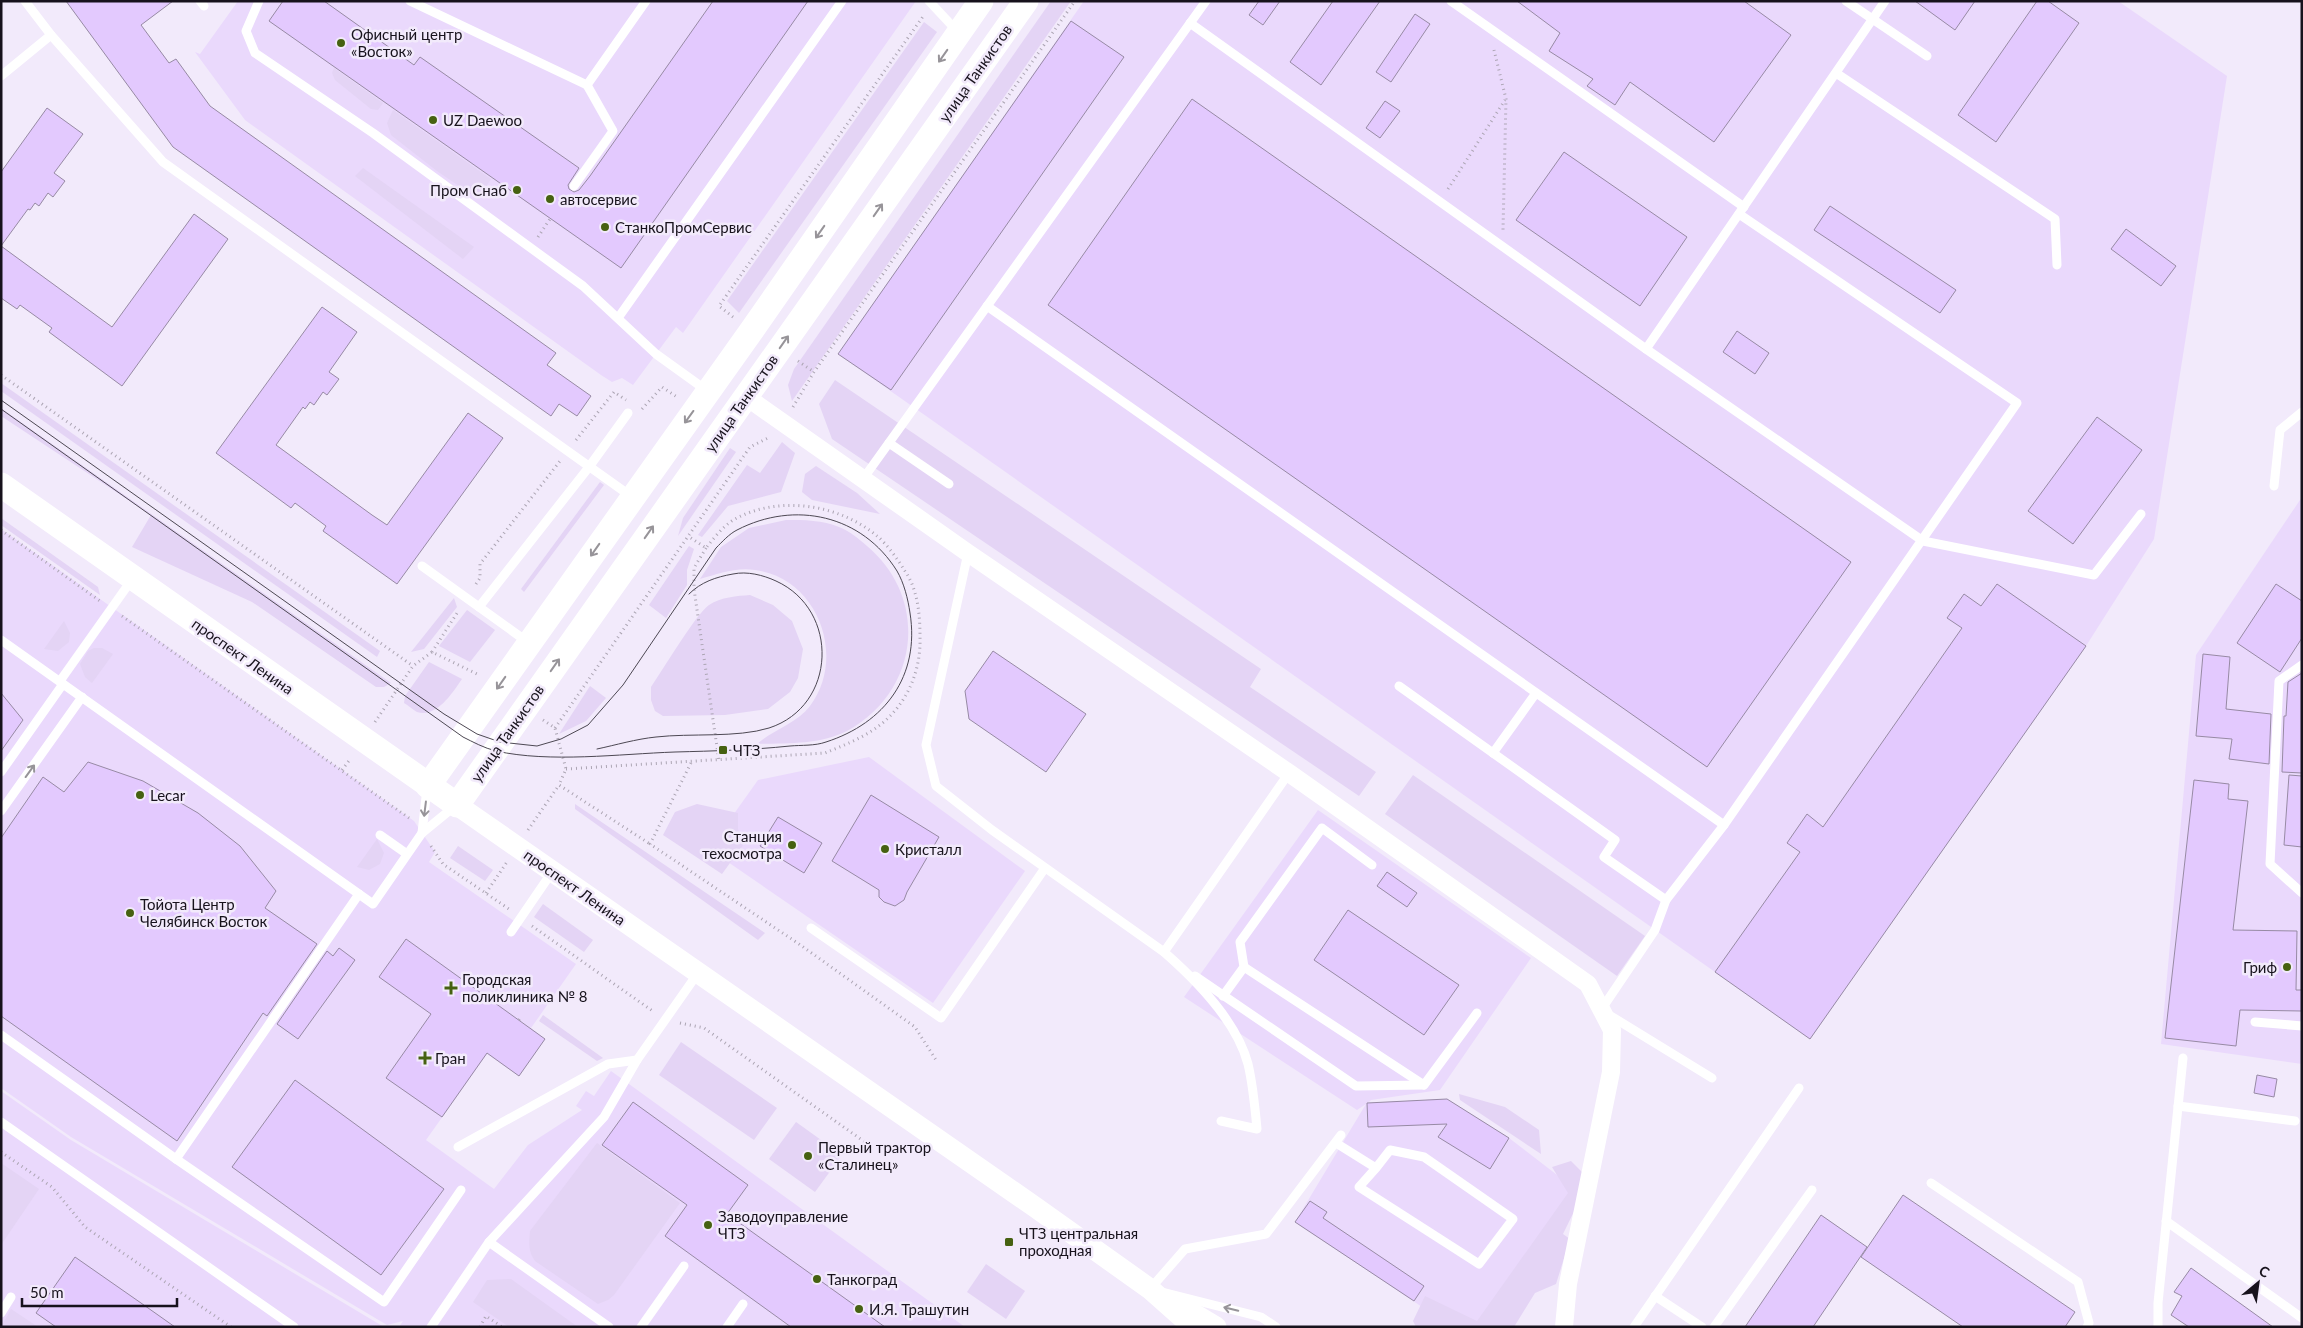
<svg xmlns="http://www.w3.org/2000/svg" width="2303" height="1328" font-family="Lato,sans-serif">
  <rect width="100%" height="100%" fill="#f2eafb"/>
  <!-- built -->
  <g fill="#ead9fc">
    <path d="M238 1H916L683 333 676 327 633 385 622 378 612 382 601 375 245 120 195 52 200 54Z"/>
    <path d="M1084 1H2118L2227 76 2154 539 2086 646 1810 1039 838 354Z"/>
    <path d="M2302 497V1064L2161 1044 2196 655Z"/>
    <path d="M1 529 414 821 435 852 429 862 576 964 531 1028 545 1039 519 1076 487 1054 426 1140 494 1189 528 1145 582 1110 576 1106 586 1091 594 1096 611 1071 965 1327H399L403 1321 387 1325 71 1137 1 1088Z"/>
    <path d="M869 757 1025 871 933 1003 709 849 758 780Z"/>
    <path d="M1318 810 1531 958 1440 1090 1371 1100 1368 1103 1444 1099 1509 1138 1574 1188 1483 1327H1452L1295 1222 1366 1104 1357 1110 1184 997Z"/>
    <path d="M1 1091 71 1140 384 1327H1Z"/>
  </g>
  <!-- green -->
  <g fill="#e4d4f5">
    <path d="M1051 1H1071L792 401 788 385 794 369Z"/>
    <path d="M924 22 937 32 739 313 727 301Z"/>
    <path d="M334 68 383 103 378 110 371 109 335 80 332 73Z"/>
    <path d="M393 110 491 179 478 199 437 171 391 135 387 123Z"/>
    <path d="M363 168 474 247 463 259 355 176Z"/>
    <path d="M835 380 1261 669 1250 687 1376 772 1359 796 832 439 819 404Z"/>
    <path d="M1 383 380 651 377 657 1 391Z"/>
    <path d="M1 408 391 683 384 687H376L252 602 132 547 151 515 1 416Z"/>
    <path d="M782 442 795 453 781 492 728 506 702 537 698 535 747 465 760 473Z"/>
    <path d="M730 448 736 452 678 536 683 518Z"/>
    <path d="M816 466 857 493 880 514 812 500 802 492 805 474Z"/>
    <path d="M600 482 604 485 524 592 521 589Z"/>
    <path d="M1 518 98 587 100 595 1 525Z"/>
    <path d="M786 520C804 520 823 520 839 527 850 531 859 539 867 546 930 599 919 692 847 731 819 745 787 743 757 744 773 730 797 723 810 706 847 657 818 578 755 570 736 567 718 574 700 579L721 547 749 528Z"/>
    <path d="M689 546 694 549 687 570V585L666 618 649 605Z"/>
    <path d="M750 595 773 605 792 621 803 649 798 678 790 692 768 709 725 715 663 716 655 711 651 700V687C662 671 696 614 709 605 721 597 737 596 750 595Z"/>
    <path d="M454 598 457 607 424 649 411 652Z"/>
    <path d="M467 610 495 630 470 662 439 646Z"/>
    <path d="M64 621 70 633 69 642 58 651 44 649Z"/>
    <path d="M94 648H102L113 654 92 683 85 677 80 664 88 651Z"/>
    <path d="M429 662 462 679C453 692 437 718 417 712 413 710 408 705 404 703L405 696Z"/>
    <path d="M590 686 606 698 586 721 559 734Z"/>
    <path d="M1413 775 1645 936 1617 976 1385 814Z"/>
    <path d="M575 804 765 933 758 940 575 809Z"/>
    <path d="M697 804 738 813V829L743 845 722 874 663 835 675 812Z"/>
    <path d="M377 839 384 853 380 864 369 870 357 867Z"/>
    <path d="M458 846 493 870 485 881 450 858Z"/>
    <path d="M543 904 593 940 584 952 534 917Z"/>
    <path d="M543 1015 603 1058 597 1061 539 1021Z"/>
    <path d="M681 1042 777 1108 754 1140 659 1075Z"/>
    <path d="M1459 1094 1505 1107 1539 1130 1541 1154 1460 1100Z"/>
    <path d="M796 1122 842 1155 815 1192 769 1159Z"/>
    <path d="M597 1143 680 1203 614 1295 608 1300 598 1304 535 1261C528 1251 529 1243 530 1231Z"/>
    <path d="M1571 1161 1586 1176 1583 1193 1563 1234 1570 1239 1556 1284 1535 1293 1514 1327H1416L1413 1321 1425 1296 1477 1321 1568 1193 1552 1167Z"/>
    <path d="M1 1163 39 1189 1 1245Z"/>
    <path d="M986 1264 1025 1291 1006 1319 967 1292Z"/>
    <path d="M511 1279 578 1327H509L473 1302 487 1280Z"/>
    <path d="M11 1309 38 1327H1Z"/>
  </g>
  <!-- building -->
  <g fill="#e3c9fe" stroke="#978aa4">
    <path d="M66 1H173L141 25 169 63 176 59 210 106 556 353 547 365 591 396 577 416 559 404 551 416 173 147Z"/>
    <path d="M283 1H324L414 65 420 57 579 168 568 185 569 189 574 192 579 190 590 176 713 1H808L621 268 269 21Z"/>
    <path d="M1259 1H1280L1263 25 1249 15Z"/>
    <path d="M1333 1H1380L1321 85 1290 62Z"/>
    <path d="M1517 1H1744L1791 35 1714 142 1630 82 1615 105 1587 86 1593 79 1549 51 1560 33Z"/>
    <path d="M1915 1H1975L1955 30Z"/>
    <path d="M2037 1H2048L2079 23 1996 142 1958 115Z"/>
    <path d="M1415 14 1430 24 1391 82 1376 72Z"/>
    <path d="M1071 21 1124 57 891 390 838 354Z"/>
    <path d="M1192 99 1851 562 1707 767 1048 305Z"/>
    <path d="M1385 101 1400 111 1380 138 1366 128Z"/>
    <path d="M47 108 83 134 54 173 65 181 53 197 48 193 39 206 35 203 30 210 28 209 1 246 112 327 194 214 228 239 122 386 49 332 52 328 20 305 17 309 1 298V172Z"/>
    <path d="M1564 152 1687 237 1640 306 1516 220Z"/>
    <path d="M1830 206 1956 290 1940 313 1814 230Z"/>
    <path d="M2126 229 2176 266 2161 286 2111 249Z"/>
    <path d="M322 307 357 332 329 372 339 379 327 395 323 392 314 405 310 402 305 409 303 407 276 445 372 515 387 525 468 413 503 438 397 584 323 531 326 526 295 503 291 508 216 453Z"/>
    <path d="M1737 331 1769 353 1755 374 1723 352Z"/>
    <path d="M2097 417 2142 450 2073 544 2028 511Z"/>
    <path d="M1997 584 2086 646 1810 1039 1715 972 1800 852 1787 843 1807 814 1823 827 1962 628 1947 618 1964 594 1981 606Z"/>
    <path d="M2276 584 2302 601V638L2280 672 2237 643Z"/>
    <path d="M993 651 1086 714 1046 772 969 719 965 691Z"/>
    <path d="M2203 654 2230 657 2226 709 2271 714 2269 764 2229 759 2232 739 2196 736Z"/>
    <path d="M2302 673V773L2282 772 2284 716H2286L2288 682Z"/>
    <path d="M1 693 23 720 1 751Z"/>
    <path d="M88 762 143 781 198 813 240 846 276 891 265 908 317 944 267 1016 263 1013 177 1141 1 1016V838L43 777 64 792Z"/>
    <path d="M2289 775 2302 776V847L2284 845Z"/>
    <path d="M2194 780 2229 784 2228 799 2248 801 2233 930 2297 931 2296 990H2302V1011L2240 1010 2236 1046 2165 1038Z"/>
    <path d="M871 795 939 837 907 892 904 900 895 906 884 902 879 897V890L832 861Z"/>
    <path d="M778 817 822 843 804 873 760 846Z"/>
    <path d="M1387 872 1417 893 1407 907 1377 886Z"/>
    <path d="M1348 910 1459 985 1424 1035 1314 960Z"/>
    <path d="M406 939 545 1039 519 1076 487 1053 442 1117 386 1078 431 1014 379 977Z"/>
    <path d="M339 948 355 960 298 1039 277 1024 327 951 333 956Z"/>
    <path d="M2257 1075 2277 1079 2274 1097 2254 1093Z"/>
    <path d="M295 1080 444 1189 381 1275 232 1167Z"/>
    <path d="M1447 1099 1509 1138 1490 1169 1438 1137 1447 1124 1368 1127 1367 1103Z"/>
    <path d="M633 1102 748 1185 727 1214 885 1327H791L665 1236 687 1205 602 1145Z"/>
    <path d="M1903 1195 2075 1312 2065 1327H1963L1861 1257Z"/>
    <path d="M1310 1201 1327 1212 1323 1218 1424 1286 1414 1301 1295 1222Z"/>
    <path d="M1821 1215 1867 1247 1813 1327H1745Z"/>
    <path d="M75 1257 141 1303 175 1327H56L36 1313Z"/>
    <path d="M2191 1268 2273 1327H2189L2171 1315 2182 1296 2174 1292Z"/>
  </g>
  <g fill="none" stroke-linecap="round" stroke-linejoin="round">
    <!-- path -->
    <g stroke="#aca5b3" stroke-width="3" stroke-dasharray="1 4" stroke-linecap="butt">
      <path d="M1494 50 1506 99 1503 230"/>
      <path d="M1448 189 1505 100"/>
      <path d="M538 237 550 219"/>
      <path d="M733 317 719 306 924 15"/>
      <path d="M798 361 814 372"/>
      <path d="M1 375 413 666"/>
      <path d="M793 407 814 372 1075 1"/>
      <path d="M642 409 662 387 677 397"/>
      <path d="M576 440 614 392 626 400"/>
      <path d="M1 530 100 601"/>
      <path d="M706 548 694 568V589L719 761"/>
      <path d="M476 584 480 578V564L560 461"/>
      <path d="M122 616 409 818"/>
      <path d="M432 652 459 610"/>
      <path d="M543 720 555 728 566 769 559 785 650 844"/>
      <path d="M375 722 413 666 432 652 479 675"/>
      <path d="M555 728 750 447 770 437"/>
      <path d="M691 763 650 844 799 944 915 1027 936 1060"/>
      <path d="M566 769 825 753C847 744 871 735 888 718 910 697 921 667 920 637 920 615 918 590 905 571 898 560 887 544 877 536 839 504 779 495 735 519 723 526 714 538 706 548L688 536"/>
      <path d="M342 770 351 758"/>
      <path d="M528 830 559 785"/>
      <path d="M431 846 443 864 509 909"/>
      <path d="M486 893 507 862"/>
      <path d="M532 926 654 1012"/>
      <path d="M519 1020 521 1017"/>
      <path d="M680 1023 704 1028 869 1145"/>
      <path d="M1 1152 52 1187 85 1227 231 1327"/>
      <path d="M480 1327 486 1316 502 1327"/>
    </g>
    <!-- service -->
    <g stroke="#fff" stroke-width="9">
      <path d="M25 1 51 35 163 162 632 497"/>
      <path d="M200 1 204 6"/>
      <path d="M259 1 246 31 255 53 373 133 583 286 656 354 706 390"/>
      <path d="M410 1 587 85 646 1"/>
      <path d="M929 1 957 31"/>
      <path d="M1451 1 1744 207"/>
      <path d="M1846 1 1927 56"/>
      <path d="M1190 23 1646 349 1923 541 2094 575 2141 514"/>
      <path d="M1836 73 2055 219 2057 265"/>
      <path d="M1 76 51 35"/>
      <path d="M574 186 613 131 587 85"/>
      <path d="M987 306 1724 825"/>
      <path d="M618 318 842 1"/>
      <path d="M1646 349 1885 1"/>
      <path d="M889 443 949 484"/>
      <path d="M863 479 1206 1"/>
      <path d="M2274 486 2280 430 2302 412"/>
      <path d="M968 553 926 745 936 786 992 830 1164 952C1196 980 1237 1022 1248 1064 1253 1085 1255 1107 1257 1129L1221 1121"/>
      <path d="M422 566 529 643"/>
      <path d="M479 607 589 467 628 413"/>
      <path d="M1 640 373 904 422 833 455 806"/>
      <path d="M2302 665 2279 681 2270 864 2302 893"/>
      <path d="M60 681 133 578"/>
      <path d="M1399 686 1615 840 1604 857 1666 900"/>
      <path d="M1493 753 1536 693"/>
      <path d="M1 772 63 684"/>
      <path d="M1 811 82 697"/>
      <path d="M422 833 427 788"/>
      <path d="M380 835 407 854"/>
      <path d="M811 928 941 1018 1045 868"/>
      <path d="M511 932 552 872"/>
      <path d="M1164 952 1289 773"/>
      <path d="M1244 967 1424 1085 1477 1013"/>
      <path d="M1195 976 1356 1086 1423 1085"/>
      <path d="M1223 996 1244 967 1240 942 1322 828 1372 865"/>
      <path d="M2255 1022 2302 1026"/>
      <path d="M1 1035 176 1159 359 894"/>
      <path d="M1712 1078 1601 1010 1655 930 1666 900 1724 825 2017 403 1739 214"/>
      <path d="M2178 1106 2295 1121"/>
      <path d="M1 1122 294 1327"/>
      <path d="M1336 1143 1376 1168 1359 1187 1479 1264 1513 1219 1424 1157 1390 1150 1376 1168"/>
      <path d="M458 1147 608 1064 637 1060"/>
      <path d="M176 1159 384 1302 461 1190"/>
      <path d="M1931 1183 2078 1282 2089 1323 2087 1327"/>
      <path d="M2166 1221 2302 1318"/>
      <path d="M1150 1289 1185 1249 1266 1234 1341 1135"/>
      <path d="M1162 1292 1261 1317 1276 1327"/>
      <path d="M1655 1296 1702 1327"/>
      <path d="M1 1313 11 1297"/>
      <path d="M431 1327 489 1242"/>
      <path d="M609 1327 489 1242 604 1117 637 1060 698 973"/>
      <path d="M641 1327 684 1266"/>
      <path d="M727 1327 743 1304"/>
      <path d="M1634 1327 1799 1088"/>
      <path d="M1714 1327 1812 1190"/>
      <path d="M2158 1327V1303L2183 1058"/>
    </g>
    <!-- minor -->
    <path stroke="#fff" stroke-width="18" d="M745 396 968 553 1289 773 1588 984 1612 1030 1611 1072 1568 1284 1564 1327"/>
    <!-- tertiary -->
    <g stroke="#fff" stroke-width="21">
      <path d="M457 805 1035 1207 1150 1289 1193 1327"/>
      <path d="M1184 1308 1216 1327"/>
    </g>
    <!-- secondary -->
    <g stroke="#fff" stroke-width="25">
      <path d="M1 485 457 805 1026 1"/>
      <path d="M428 786 752 330 981 1"/>
    </g>
    <!-- tram -->
    <g stroke="#4d4853" stroke-width="1">
      <path d="M1 400 444 714 477 734 500 742 537 746 561 739 588 725 623 685 716 548C722 542 729 534 737 530 795 500 862 515 897 571 904 583 908 599 910 613 920 676 885 723 826 742 815 746 801 745 790 746 752 750 713 751 675 752 619 754 550 763 496 751 484 748 473 742 463 737L1 409"/>
      <path d="M597 749C616 745 636 739 656 737 690 733 737 738 769 728 837 706 840 610 776 581 763 575 747 571 733 574 716 577 701 582 689 594"/>
    </g>
  </g>
  <!-- one-way arrows -->
  <defs><path id="oneway-shaft" d="M-6 0H5M1.5-3L5.5 0L1.5 3" fill="none" stroke-width="1.6" stroke-linecap="round" stroke-linejoin="round" transform="scale(1.25)"/></defs>
  <g stroke="#979499">
    <use href="#oneway-shaft" transform="translate(943 56) rotate(125)"/>
    <use href="#oneway-shaft" transform="translate(878 210) rotate(-55)"/>
    <use href="#oneway-shaft" transform="translate(820 232) rotate(125)"/>
    <use href="#oneway-shaft" transform="translate(784 342) rotate(-55)"/>
    <use href="#oneway-shaft" transform="translate(689 417) rotate(126)"/>
    <use href="#oneway-shaft" transform="translate(649 532) rotate(-55)"/>
    <use href="#oneway-shaft" transform="translate(595 550) rotate(125)"/>
    <use href="#oneway-shaft" transform="translate(555 665) rotate(-55)"/>
    <use href="#oneway-shaft" transform="translate(501 683) rotate(125)"/>
    <use href="#oneway-shaft" transform="translate(30 771) rotate(-54)"/>
    <use href="#oneway-shaft" transform="translate(425 809) rotate(97)"/>
    <use href="#oneway-shaft" transform="translate(1231 1309) rotate(-166)"/>
  </g>
  <!-- markers -->
  <g fill="#466111" stroke="#f2eafb" stroke-width="2">
    <circle cx="341" cy="43" r="5"/>
    <circle cx="433" cy="120" r="5"/>
    <circle cx="517" cy="190" r="5"/>
    <circle cx="550" cy="199" r="5"/>
    <circle cx="605" cy="227" r="5"/>
    <rect x="718" y="745" width="10" height="10" rx="2.5"/>
    <circle cx="140" cy="795" r="5"/>
    <circle cx="792" cy="845" r="5"/>
    <circle cx="885" cy="849" r="5"/>
    <circle cx="130" cy="913" r="5"/>
    <circle cx="2287" cy="967" r="5"/>
    <path d="M448.5 980.5h5v5h5v5h-5v5h-5v-5h-5v-5h5z"/>
    <path d="M422.5 1050.5h5v5h5v5h-5v5h-5v-5h-5v-5h5z"/>
    <circle cx="808" cy="1156" r="5"/>
    <circle cx="708" cy="1225" r="5"/>
    <rect x="1004" y="1237" width="10" height="10" rx="2.5"/>
    <circle cx="817" cy="1279" r="5"/>
    <circle cx="859" cy="1309" r="5"/>
  </g>
  <g text-anchor="middle" dominant-baseline="central" stroke-width="5" stroke-linejoin="round" paint-order="stroke">
    <!-- poi labels -->
    <g font-size="15" fill="#17121c" stroke="#f2eafb" text-anchor="start">
      <text x="351" y="34">Офисный центр<tspan x="351" dy="17">«Восток»</tspan></text>
      <text x="443" y="120">UZ Daewoo</text>
      <text x="507" y="190" text-anchor="end">Пром Снаб</text>
      <text x="560" y="199">автосервис</text>
      <text x="615" y="227">СтанкоПромСервис</text>
      <text x="733" y="750">ЧТЗ</text>
      <text x="150" y="795">Lecar</text>
      <text x="782" y="836" text-anchor="end">Станция<tspan x="782" dy="17">техосмотра</tspan></text>
      <text x="895" y="849">Кристалл</text>
      <text x="140" y="904">Тойота Центр<tspan x="140" dy="17">Челябинск Восток</tspan></text>
      <text x="2277" y="967" text-anchor="end">Гриф</text>
      <text x="462" y="979">Городская<tspan x="462" dy="17">поликлиника № 8</tspan></text>
      <text x="435" y="1058">Гран</text>
      <text x="818" y="1147">Первый трактор<tspan x="818" dy="17">«Сталинец»</tspan></text>
      <text x="718" y="1216">Заводоуправление<tspan x="718" dy="17">ЧТЗ</tspan></text>
      <text x="1019" y="1233">ЧТЗ центральная<tspan x="1019" dy="17">проходная</tspan></text>
      <text x="827" y="1279">Танкоград</text>
      <text x="869" y="1309">И.Я. Трашутин</text>
    </g>
    <!-- street labels -->
    <g font-size="15" fill="#17121c" stroke="#f2eafb">
      <text transform="translate(975 73) rotate(-55)">улица Танкистов</text>
      <text transform="translate(741 403) rotate(-55)">улица Танкистов</text>
      <text transform="translate(243 656) rotate(35)">проспект Ленина</text>
      <text transform="translate(507 733) rotate(-55)">улица Танкистов</text>
      <text transform="translate(575 887) rotate(35)">проспект Ленина</text>
    </g>
  </g>
  <!-- border -->
  <rect width="2303" height="1328" fill="none" stroke="#17121c" stroke-width="5"/>
  <!-- north arrow -->
  <g transform="translate(2258 1283) rotate(29)" stroke="#f2eafb" stroke-width="4" paint-order="stroke">
  <path d="M0-4L9 19L0 12L-9 19Z" fill="#17121c"/>
  <text y="-8" font-size="14" font-weight="bold" text-anchor="middle" fill="#17121c">С</text>
  </g>
  <!-- scale -->
  <path d="M22 1298v8h155v-8" fill="none" stroke="#17121c" stroke-width="2.5"/>
  <text x="30" y="1298" font-size="15" fill="#17121c" stroke="#f2eafb" stroke-width="4" paint-order="stroke">50 m</text>
</svg>
